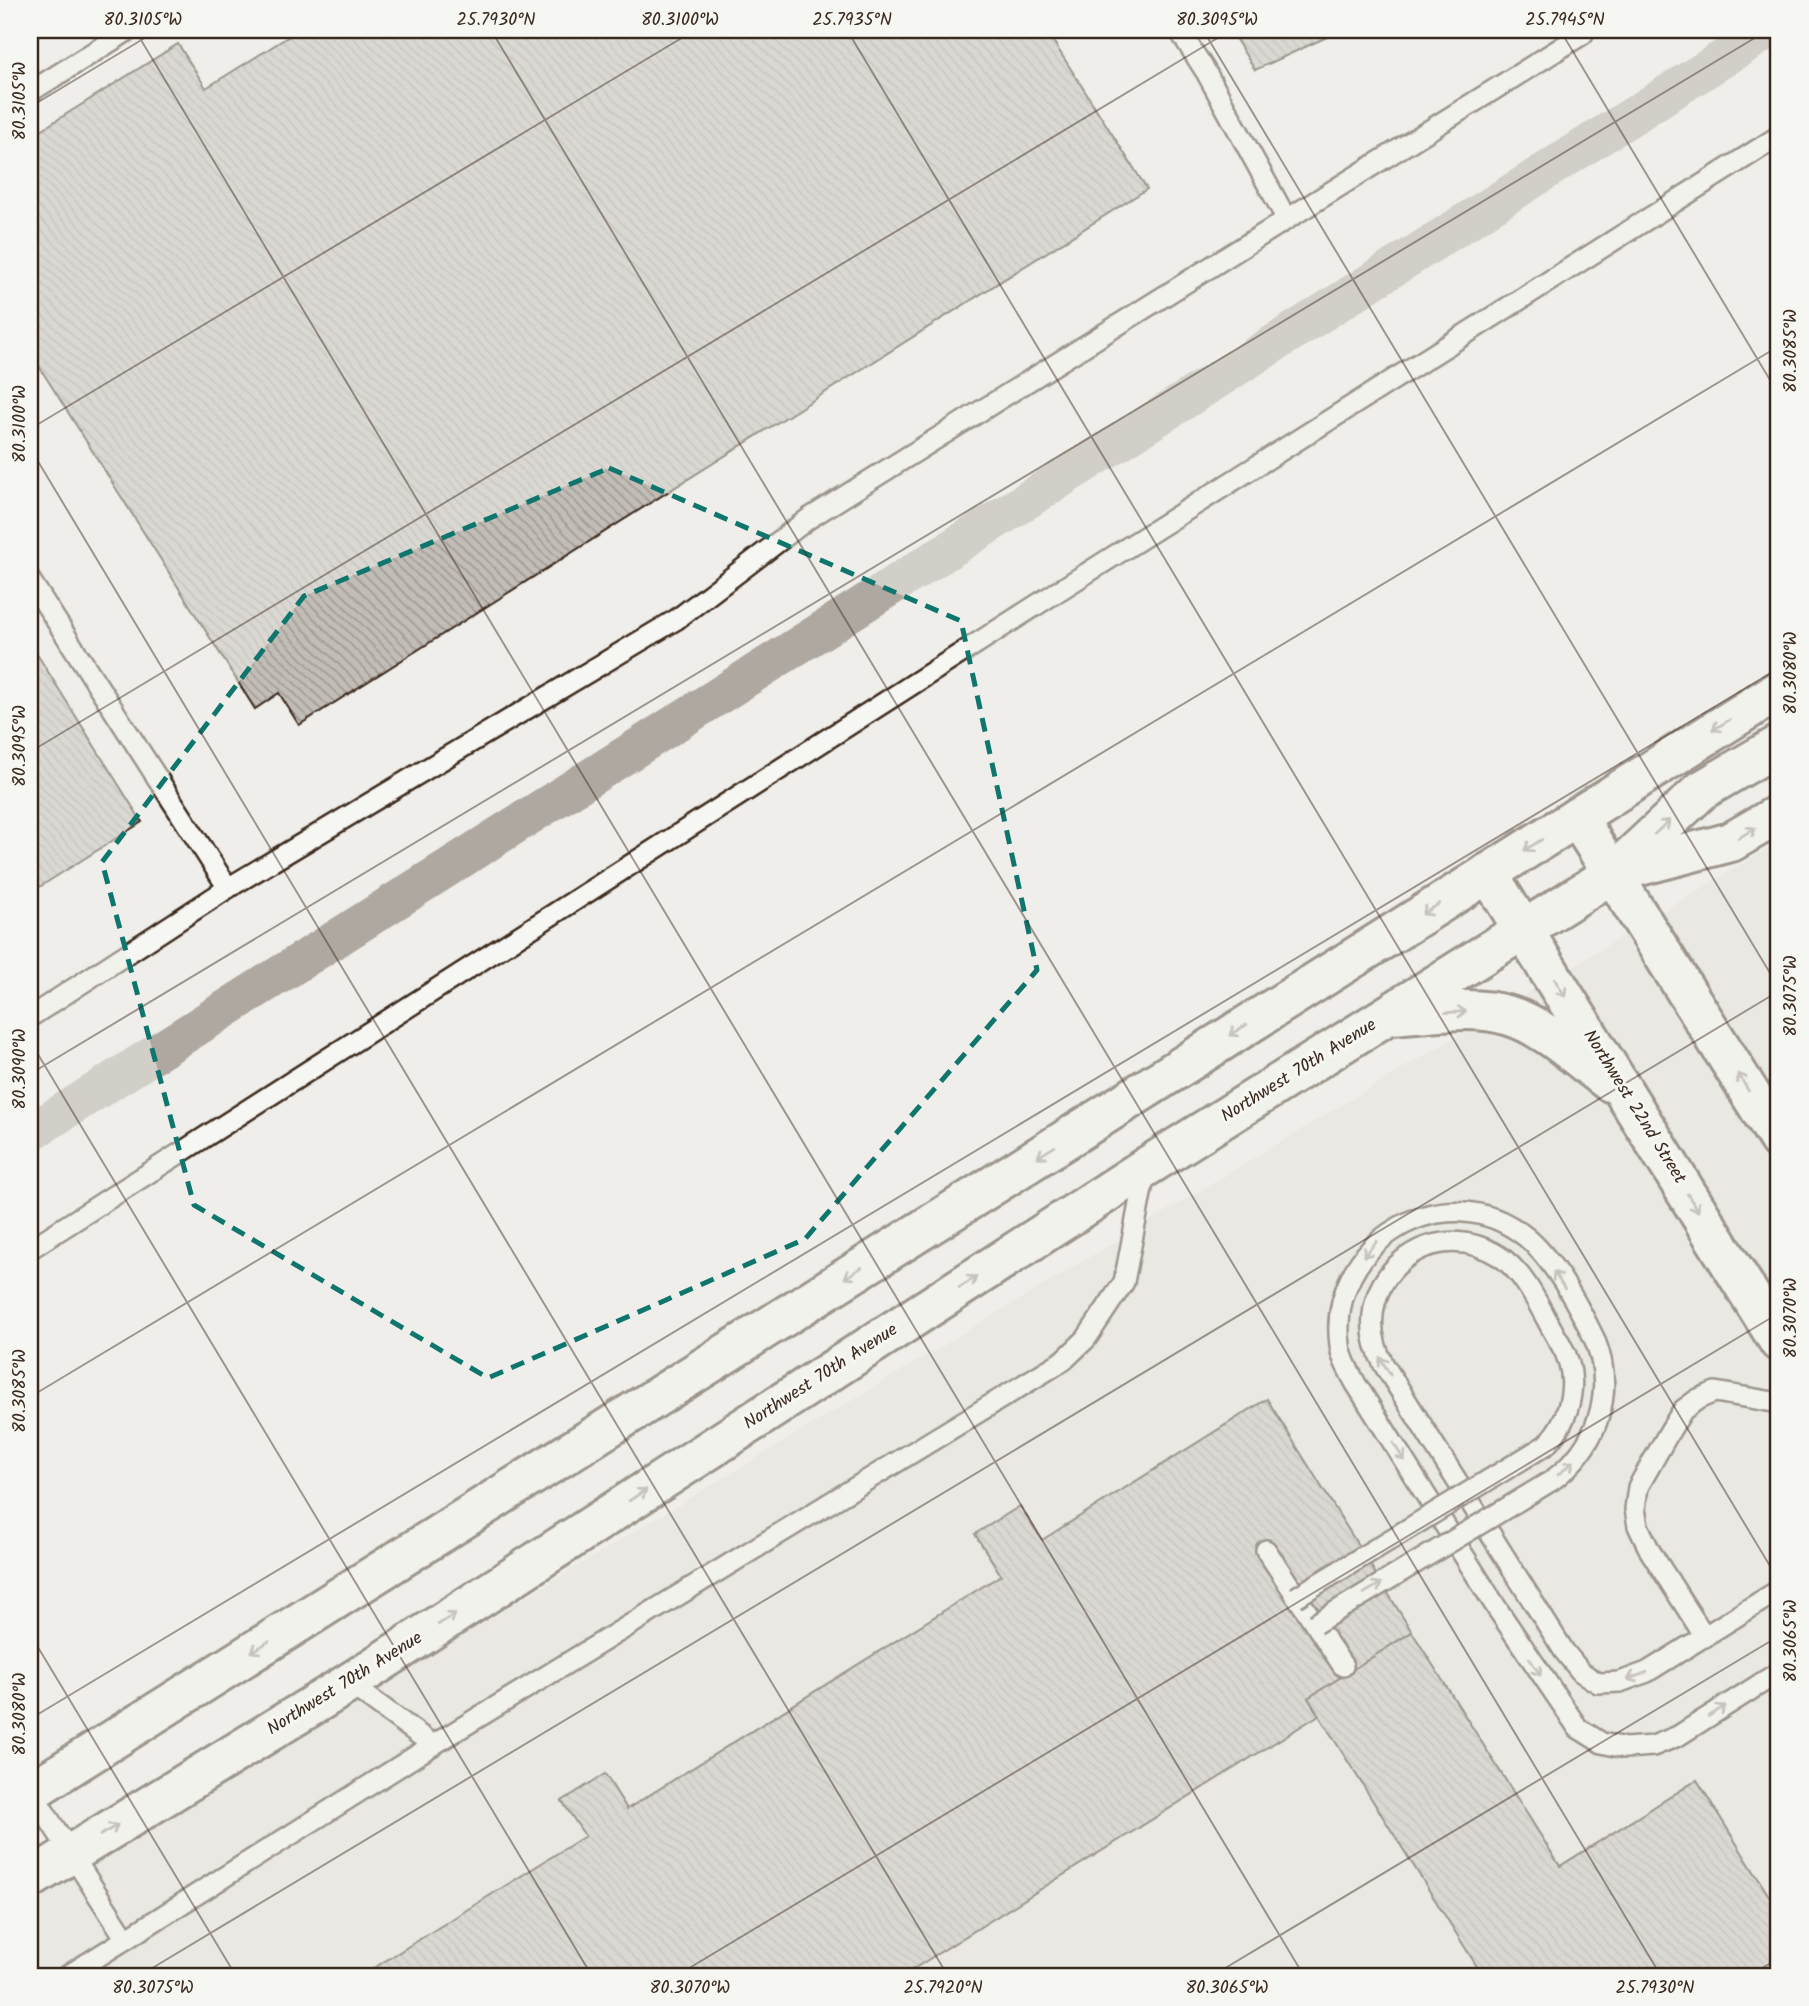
<svg xmlns="http://www.w3.org/2000/svg" width="1809" height="2006" font-family="Kalam,sans-serif">
  <defs>
    <pattern id="building-back-hatch" width="6" height="6" patternUnits="userSpaceOnUse" patternTransform="scale(1.75)"><rect width="6" height="6" fill="#c2bdb7"/><path d="M-1 5l2 2M0 0l6 6M5-1l2 2" fill="none" stroke="#9f9a94"/></pattern>
  </defs>
  <rect width="100%" height="100%" fill="#efeeea"/>
  <filter id="ink" filterUnits="userSpaceOnUse"><feTurbulence type="fractalNoise" baseFrequency=".0143" numOctaves="2"/><feDisplacementMap in="SourceGraphic" scale="14" xChannelSelector="R" yChannelSelector="G"/><feConvolveMatrix kernelMatrix="1 2 1 2 8 2 1 2 1" color-interpolation-filters="sRGB"/></filter>
  <g filter="url(#ink)">
    <!-- built -->
    <path fill="#e2dfdb" d="M1779 842V1976H30V1896Z"/>
    <g fill="none" stroke-linecap="round" stroke-linejoin="round">
      <!-- canal -->
      <path stroke="#afa8a1" stroke-width="38" d="M30 1133 1768 30"/>
    </g>
    <!-- building -->
    <g fill="url(#building-back-hatch)" stroke="#3b2a1e" stroke-width="2">
      <path d="M299 30H1046L1147 189 299 725 279 693 255 709 30 352V137L178 44 206 88Z"/>
      <path d="M1230 30H1342L1255 70Z"/>
      <path d="M30 643 142 822 30 893Z"/>
      <path d="M1267 1399 1412 1632 1308 1698 1319 1715 902 1976H361L585 1836 562 1801 605 1774 627 1809 1001 1575 975 1534 1020 1506 1042 1540Z"/>
      <path d="M1412 1632 1560 1866 1697 1780 1779 1912V1976H1483L1308 1698Z"/>
    </g>
    <g fill="none" stroke-linecap="round" stroke-linejoin="round">
      <defs>
        <g id="lane">
          <path d="M1179 30 1206 72 1286 218"/>
          <path d="M30 92 129 30"/>
          <path d="M30 580 228 888"/>
          <path d="M30 1017 228 888 677 619 808 519 1583 34 1585 30"/>
          <path d="M30 1249 1060 590 1779 136"/>
          <path d="M1594 1338C1579 1307 1553 1259 1526 1237 1445 1171 1326 1243 1340 1345 1341 1358 1349 1371 1356 1384L1498 1610 1578 1728 1602 1743 1625 1748 1653 1746 1678 1736 1779 1672"/>
          <path d="M1560 1343C1543 1316 1527 1273 1499 1256 1424 1210 1342 1289 1384 1365L1564 1651 1581 1672 1598 1683 1620 1682 1647 1672 1779 1590"/>
          <path d="M1266 1550 1343 1666"/>
          <path d="M1705 1637 1650 1551 1638 1526 1635 1509 1638 1487 1671 1429 1683 1410 1698 1399 1715 1392 1779 1403"/>
          <path d="M349 1683 433 1745 1064 1360 1086 1339 1124 1282 1146 1168"/>
          <path d="M31 1791 126 1939 433 1745"/>
          <path d="M67 1976 126 1939"/>
        </g>
        <g id="secondary">
          <path d="M1577 817 1779 1140"/>
          <path d="M1617 872 1731 842 1779 814"/>
          <path d="M1488 873 1779 1342"/>
          <path d="M1390 1015C1428 1013 1473 1004 1510 1016 1546 1027 1579 1060 1610 1082"/>
          <path d="M30 1792 1779 690"/>
          <path d="M30 1879 349 1683 1146 1167 1612 874 1702 790 1779 745"/>
        </g>
      </defs>
      <!-- lane casing -->
      <use href="#lane" stroke="#3b2a1e" stroke-width="24"/>
      <!-- secondary casing -->
      <use href="#secondary" stroke="#3b2a1e" stroke-width="44"/>
      <!-- lane -->
      <use href="#lane" stroke="#f6f6f2" stroke-width="19"/>
      <!-- secondary -->
      <use href="#secondary" stroke="#f6f6f2" stroke-width="38"/>
      <defs>
        <g id="lane-bridge">
          <path d="M1296 1597 1546 1445C1572 1417 1581 1377 1560 1343"/>
          <path d="M1315 1624 1551 1481C1597 1448 1617 1392 1594 1338"/>
        </g>
      </defs>
      <!-- lane-bridge casing -->
      <use href="#lane-bridge" stroke="#3b2a1e" stroke-width="24" stroke-linecap="butt"/>
      <!-- lane-bridge -->
      <use href="#lane-bridge" stroke="#f6f6f2" stroke-width="19"/>
    </g>
    <!-- one-way arrows -->
    <defs><path id="oneway-shaft" d="M-6 0H5M1.5-3L5.5 0L1.5 3" fill="none" stroke-width="1.6" stroke-linecap="round" stroke-linejoin="round" transform="scale(1.75)"/></defs>
    <g stroke="#989088">
      <use href="#oneway-shaft" transform="translate(1721 725) rotate(149)"/>
      <use href="#oneway-shaft" transform="translate(1662 827) rotate(-43)"/>
      <use href="#oneway-shaft" transform="translate(1747 833) rotate(-31)"/>
      <use href="#oneway-shaft" transform="translate(1533 845) rotate(148)"/>
      <use href="#oneway-shaft" transform="translate(1431 909) rotate(148)"/>
      <use href="#oneway-shaft" transform="translate(1560 988) rotate(58)"/>
      <use href="#oneway-shaft" transform="translate(1456 1012) rotate(-3)"/>
      <use href="#oneway-shaft" transform="translate(1238 1030) rotate(148)"/>
      <use href="#oneway-shaft" transform="translate(1743 1082) rotate(-122)"/>
      <use href="#oneway-shaft" transform="translate(1046 1152) rotate(148)"/>
      <use href="#oneway-shaft" transform="translate(1693 1203) rotate(58)"/>
      <use href="#oneway-shaft" transform="translate(1370 1249) rotate(131)"/>
      <use href="#oneway-shaft" transform="translate(853 1273) rotate(148)"/>
      <use href="#oneway-shaft" transform="translate(1559 1280) rotate(-122)"/>
      <use href="#oneway-shaft" transform="translate(968 1282) rotate(-33)"/>
      <use href="#oneway-shaft" transform="translate(1385 1366) rotate(-121)"/>
      <use href="#oneway-shaft" transform="translate(1399 1452) rotate(58)"/>
      <use href="#oneway-shaft" transform="translate(1566 1468) rotate(-40)"/>
      <use href="#oneway-shaft" transform="translate(638 1495) rotate(-33)"/>
      <use href="#oneway-shaft" transform="translate(1373 1588) rotate(-31)"/>
      <use href="#oneway-shaft" transform="translate(447 1619) rotate(-33)"/>
      <use href="#oneway-shaft" transform="translate(260 1647) rotate(148)"/>
      <use href="#oneway-shaft" transform="translate(1535 1667) rotate(57)"/>
      <use href="#oneway-shaft" transform="translate(1637 1676) rotate(159)"/>
      <use href="#oneway-shaft" transform="translate(1717 1711) rotate(-32)"/>
      <use href="#oneway-shaft" transform="translate(109 1830) rotate(-31)"/>
    </g>
  </g>
  <!-- marked area -->
  <path d="M0 0H1809V2006H0ZM609 468 961 621 1037 970 805 1239 488 1378 194 1205 102 862 304 596Z" fill="#efeeea" fill-opacity=".55" fill-rule="evenodd"/>
  <path fill="none" stroke="#0f766e" stroke-width="5" stroke-dasharray="14 9" stroke-linejoin="round" d="M609 468 961 621 1037 970 805 1239 488 1378 194 1205 102 862 304 596Z"/>
  <!-- ticks -->
  <path fill="none" stroke="#3b2a1e" stroke-width="2" stroke-opacity="0.45" d="M135 30 1304 1976M491 30 1661 1976M847 30 1779 1581M1203 30 1779 988M1560 30 1779 395M30 107 158 30M30 429 695 30M30 448 948 1976M30 752 1231 30M30 1041 592 1976M30 1074 1768 30M30 1397 1779 346M30 1634 236 1976M30 1719 1779 668M139 1976 1779 991M676 1976 1779 1313M1212 1976 1779 1636M1749 1976 1779 1958"/>
  <g text-anchor="middle" dominant-baseline="central" stroke-width="6" stroke-linejoin="round" paint-order="stroke">
    <!-- street labels -->
    <g font-size="18" fill="#3b2a1e" stroke="#f6f6f2">
      <text transform="translate(1299 1071) rotate(-32)">Northwest 70th Avenue</text>
      <text transform="translate(1634 1107) rotate(58)">Northwest 22nd Street</text>
      <text transform="translate(821 1377) rotate(-33)">Northwest 70th Avenue</text>
      <text transform="translate(345 1684) rotate(-32)">Northwest 70th Avenue</text>
    </g>
  </g>
  <!-- margin -->
  <rect width="1809" height="2006" fill="none" stroke="#f6f6f2" stroke-width="77"/>
  <rect x="38" y="38" width="1732" height="1930" fill="none" stroke="#3b2a1e" stroke-width="2.5"/>
  <g font-size="18" text-anchor="middle" fill="#3b2a1e">
    <text x="143" y="25">80.3105°W</text>
    <text x="496" y="25">25.7930°N</text>
    <text x="680" y="25">80.3100°W</text>
    <text x="852" y="25">25.7935°N</text>
    <text x="1217" y="25">80.3095°W</text>
    <text x="1565" y="25">25.7945°N</text>
    <text transform="translate(19 101) rotate(-90)" y="6">80.3105°W</text>
    <text transform="translate(1790 351) rotate(-90)" y="6">80.3085°W</text>
    <text transform="translate(19 424) rotate(-90)" y="6">80.3100°W</text>
    <text transform="translate(1790 673) rotate(-90)" y="6">80.3080°W</text>
    <text transform="translate(19 746) rotate(-90)" y="6">80.3095°W</text>
    <text transform="translate(1790 996) rotate(-90)" y="6">80.3075°W</text>
    <text transform="translate(19 1069) rotate(-90)" y="6">80.3090°W</text>
    <text transform="translate(1790 1318) rotate(-90)" y="6">80.3070°W</text>
    <text transform="translate(19 1391) rotate(-90)" y="6">80.3085°W</text>
    <text transform="translate(1790 1641) rotate(-90)" y="6">80.3065°W</text>
    <text transform="translate(19 1714) rotate(-90)" y="6">80.3080°W</text>
    <text x="153" y="1993">80.3075°W</text>
    <text x="690" y="1993">80.3070°W</text>
    <text x="943" y="1993">25.7920°N</text>
    <text x="1227" y="1993">80.3065°W</text>
    <text x="1655" y="1993">25.7930°N</text>
  </g>
</svg>
